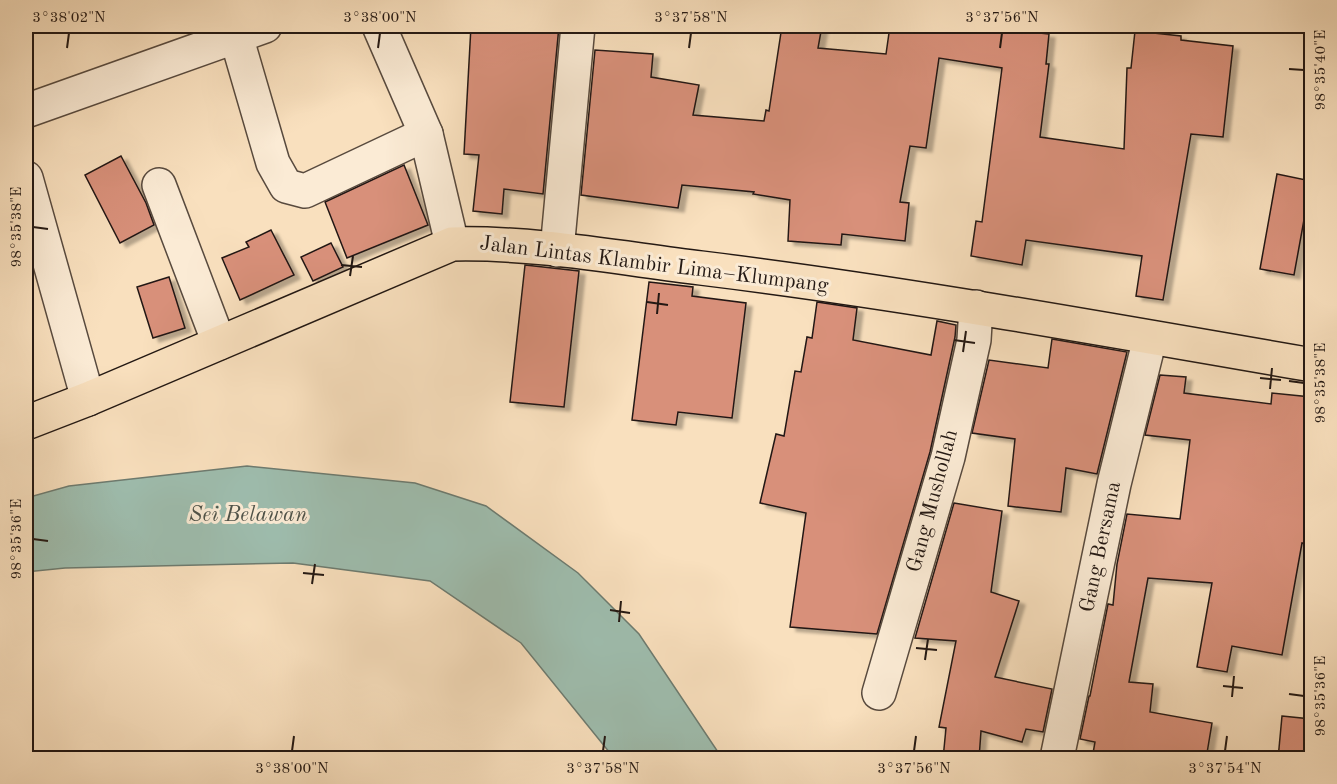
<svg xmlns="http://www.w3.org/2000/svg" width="1337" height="784" font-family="'Old Standard TT',serif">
  <defs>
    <filter id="shadow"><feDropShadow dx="6" dy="4" stdDeviation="1.5" flood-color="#0004"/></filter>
  </defs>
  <rect width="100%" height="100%" fill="#f9e0be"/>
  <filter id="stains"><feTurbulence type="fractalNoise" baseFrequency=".00333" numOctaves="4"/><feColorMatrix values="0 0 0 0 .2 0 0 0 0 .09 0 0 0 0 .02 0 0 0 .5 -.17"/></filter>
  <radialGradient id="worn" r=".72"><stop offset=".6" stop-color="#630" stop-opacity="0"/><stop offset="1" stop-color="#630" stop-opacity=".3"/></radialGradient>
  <!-- water -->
  <path fill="#9ebdae" stroke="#6d7b70" stroke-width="1.5" d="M247 466 415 483 486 506 578 573 639 634 722 758H614L521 643 430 581 293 563 65 568 26 572V498L69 486Z"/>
  <!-- building -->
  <g fill="#d8907a" stroke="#231813" stroke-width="1.5" filter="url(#shadow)">
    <path d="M471 26H559L543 194 504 189 502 214 473 211 479 155 464 154Z"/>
    <path d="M782 26H822L818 48 886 54 890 26H991V28L1049 34 1046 64H1049L1040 137 1124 149 1127 68H1131L1135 31 1181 36V40L1233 46 1223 137 1191 134 1163 300 1136 296 1142 256 1026 240 1022 265 971 256 976 221 982 222 1002 68 939 58 926 148 910 146 900 202 909 203 905 241 842 234 841 245 788 241 790 200 753 194 754 192 682 185 678 208 581 195 595 50 653 54 651 77 699 85 693 115 764 121 766 110 769 111Z"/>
    <path d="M121 156 146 203 154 225 120 243 85 175Z"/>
    <path d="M404 165 428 225 347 258 325 202Z"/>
    <path d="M1277 174 1311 181 1294 275 1260 269Z"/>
    <path d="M271 230 294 275 240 300 222 258 249 247 246 242Z"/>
    <path d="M331 243 343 267 313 281 301 257Z"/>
    <path d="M525 265 579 271 564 407 510 402Z"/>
    <path d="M169 277 185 328 153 338 137 287Z"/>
    <path d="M649 282 693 287 692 296 746 303 732 418 678 412 676 425 632 420Z"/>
    <path d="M817 302 857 308 853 340 931 355 937 321 956 325 955 337 930 452 877 634 790 627 806 513 760 503 776 434 784 436 795 371 801 372 807 337 812 338Z"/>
    <path d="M1052 339 1127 352 1097 474 1066 468 1061 512 1008 506 1015 439 972 433 989 360 1048 368Z"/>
    <path d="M1160 375 1186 377 1184 393 1271 404 1272 393 1311 397 1306 442 1311 443V545L1302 543 1282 655 1232 646 1227 672 1197 667 1212 583 1148 578 1129 682 1153 684 1150 712 1212 723 1206 759H1092L1095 742 1080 739 1089 696H1090L1108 604 1113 605 1117 564 1127 514 1180 519 1190 440 1145 435Z"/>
    <path d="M954 503 1002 511 991 592 1019 601 995 677 1052 689 1043 732 1026 729 1022 742 981 731 979 759H943L946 728 939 727 956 641 915 638Z"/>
    <path d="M1282 716 1311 719V759H1278Z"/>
  </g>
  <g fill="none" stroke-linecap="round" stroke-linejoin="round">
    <defs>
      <g id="street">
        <path d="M379 26 426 134 452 244"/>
        <path d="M236 36 273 163 286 186 305 191 426 134"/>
        <path d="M26 111 265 26"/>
        <path d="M26 178 88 399"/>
        <path d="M159 185 219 343"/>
        <path d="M557 250 578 26"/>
        <path d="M879 693 948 457 974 340 976 307"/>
        <path d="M1057 758 1114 484 1150 338"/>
      </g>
      <path id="primary" d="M26 423 88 399 452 244C534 242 619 258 701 268 906 293 1108 330 1312 365"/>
    </defs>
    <!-- street casing -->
    <use href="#street" stroke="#584a3e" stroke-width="36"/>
    <!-- primary casing -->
    <use href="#primary" stroke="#231813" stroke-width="36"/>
    <!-- street -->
    <use href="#street" stroke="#fbebd5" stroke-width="33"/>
    <!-- primary -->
    <use href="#primary" stroke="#f9e0be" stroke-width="33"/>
  </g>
  <!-- ticks -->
  <path fill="none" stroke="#231813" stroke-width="2" d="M67 48 69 33M378 48 380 33M689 48 691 33M1000 48 1002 33M1289 69 1304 70M33 227 48 229M341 265 362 267M350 276 353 256M647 302 668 305M657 314 659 293M954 340 975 343M963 352 966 331M1260 378 1281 380M1289 381 1304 383M1270 389 1272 368M33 539 48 541M303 573 324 575M312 584 315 564M610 610 630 613M619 622 621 601M916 648 937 650M925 660 928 639M1223 686 1243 688M1289 694 1304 696M1232 697 1234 676M292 751 294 736M603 751 605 736M914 751 916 736M1225 751 1227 736"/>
  <g text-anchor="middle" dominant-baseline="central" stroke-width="6" stroke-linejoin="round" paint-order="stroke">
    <!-- street labels -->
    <g font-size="21" fill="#231813" stroke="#fbebd5">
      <text transform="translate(654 265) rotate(7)">Jalan Lintas Klambir Lima–Klumpang</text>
      <text transform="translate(933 501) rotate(-75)">Gang Mushollah</text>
      <text transform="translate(1101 547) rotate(-78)">Gang Bersama</text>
    </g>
    <!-- water labels -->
    <g font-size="22" font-style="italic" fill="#4e5249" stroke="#fbebd5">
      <text x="248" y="515">Sei Belawan</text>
    </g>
  </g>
  <!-- margin -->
  <rect width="1337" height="784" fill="none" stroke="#f9e0be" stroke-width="66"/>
  <rect x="33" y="33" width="1271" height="718" fill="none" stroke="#231813" stroke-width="2"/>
  <g font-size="15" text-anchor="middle" fill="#231813">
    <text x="69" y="22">3°38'02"N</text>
    <text x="380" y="22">3°38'00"N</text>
    <text x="691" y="22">3°37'58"N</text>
    <text x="1002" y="22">3°37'56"N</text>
    <text transform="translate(1320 70) rotate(-90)" y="5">98°35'40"E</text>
    <text transform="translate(16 227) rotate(-90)" y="5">98°35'38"E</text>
    <text transform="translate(1320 383) rotate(-90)" y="5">98°35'38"E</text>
    <text transform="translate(16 539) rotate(-90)" y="5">98°35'36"E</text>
    <text transform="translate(1320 696) rotate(-90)" y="5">98°35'36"E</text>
    <text x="292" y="773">3°38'00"N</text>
    <text x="603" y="773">3°37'58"N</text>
    <text x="914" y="773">3°37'56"N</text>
    <text x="1225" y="773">3°37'54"N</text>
  </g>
  <rect width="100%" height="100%" filter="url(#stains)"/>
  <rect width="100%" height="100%" fill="url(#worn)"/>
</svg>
